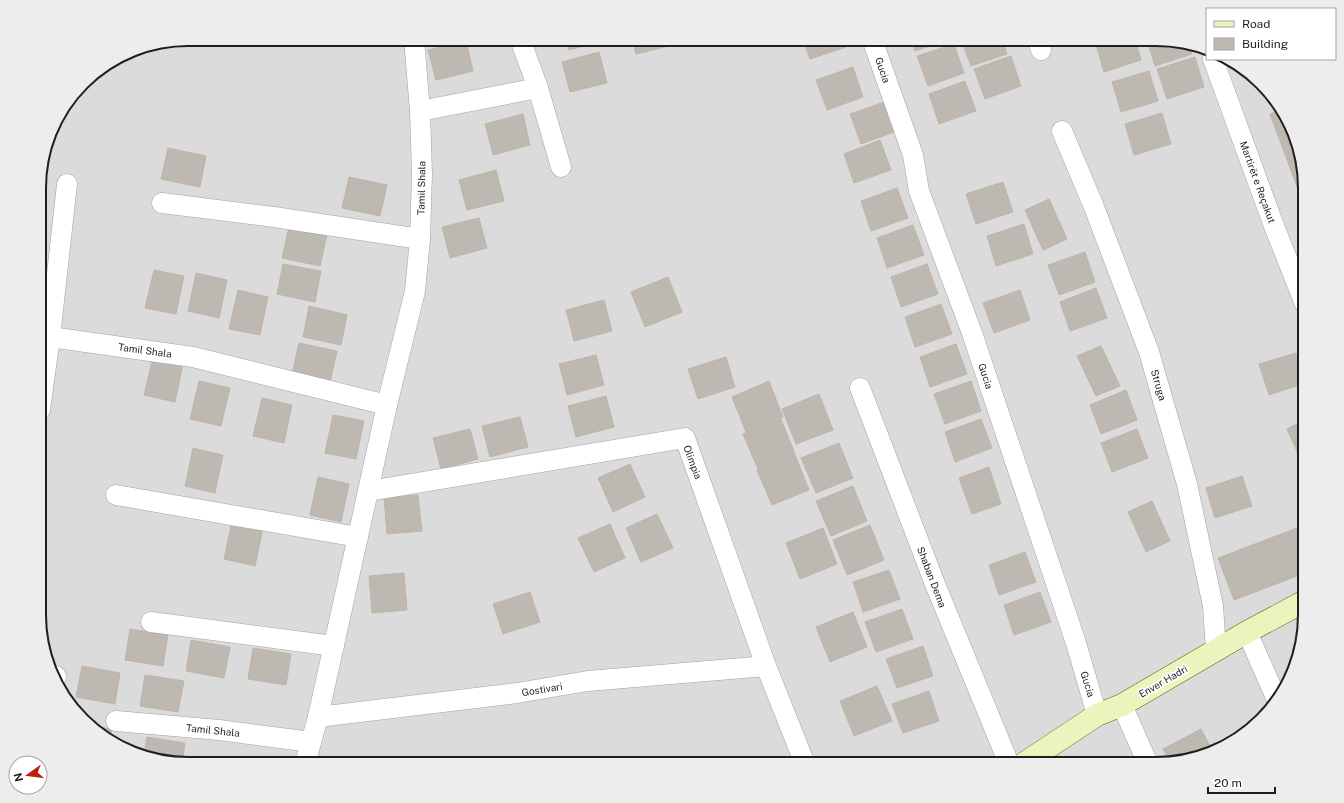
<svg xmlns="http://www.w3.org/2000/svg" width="1344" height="803" font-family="'Public Sans',sans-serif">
  <rect width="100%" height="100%" fill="#eeece5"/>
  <!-- residential -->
  <path fill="#dcdbdb" d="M188 39H1156L1195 44 1207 49V59H1231L1261 83 1285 113 1305 178V624L1285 690 1261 720 1231 744 1165 764H188L149 759 113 744 64 697 40 634V169L54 122 90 76 131 50Z"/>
  <!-- building -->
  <g fill="#beb8b2" stroke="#bfb4a8">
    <path d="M566 39H606V40L569 50Z"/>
    <path d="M632 39H671L673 45 636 54Z"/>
    <path d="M803 39H844L846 47 810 59Z"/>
    <path d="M911 39H950L915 51Z"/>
    <path d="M961 39H1002L1007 54 971 66Z"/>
    <path d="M1103 39H1135L1141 60 1104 72 1095 41Z"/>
    <path d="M1147 39H1156L1189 43 1192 54 1155 66Z"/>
    <path d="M466 40 473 71 436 80 428 50Z"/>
    <path d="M954 44 964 73 928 86 917 56Z"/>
    <path d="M599 52 607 83 570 92 562 62Z"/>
    <path d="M1011 56 1021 86 985 99 974 69Z"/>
    <path d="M1195 57 1204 87 1167 99 1157 69Z"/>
    <path d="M853 67 863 97 827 110 816 80Z"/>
    <path d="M1149 71 1158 101 1121 112 1112 82Z"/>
    <path d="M965 81 976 111 939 124 929 94Z"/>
    <path d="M887 101 897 131 861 144 850 114Z"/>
    <path d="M1282 109 1285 113 1305 178V203H1303L1270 114Z"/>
    <path d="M1162 113 1171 144 1134 155 1125 124Z"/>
    <path d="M523 114 530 145 493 155 485 124Z"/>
    <path d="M880 140 891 170 854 183 844 154Z"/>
    <path d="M168 148 206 156 200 187 161 179Z"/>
    <path d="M496 170 504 201 467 210 459 180Z"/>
    <path d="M349 177 387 185 380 216 342 208Z"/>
    <path d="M1003 182 1013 212 976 224 966 194Z"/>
    <path d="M897 188 908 218 871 231 861 201Z"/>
    <path d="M1049 199 1067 239 1043 250 1025 210Z"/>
    <path d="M479 218 487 248 450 258 442 227Z"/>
    <path d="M1024 224 1033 254 996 266 987 236Z"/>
    <path d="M913 225 924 255 887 268 877 238Z"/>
    <path d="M289 227 327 235 320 266 282 258Z"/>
    <path d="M1085 252 1095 282 1059 295 1048 265Z"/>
    <path d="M283 264 321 271 315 302 277 294Z"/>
    <path d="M927 264 938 294 901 307 891 277Z"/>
    <path d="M154 270 184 276 176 314 145 308Z"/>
    <path d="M196 273 227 280 219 318 188 311Z"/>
    <path d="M668 277 682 312 645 327 631 292Z"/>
    <path d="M1096 288 1107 318 1070 331 1060 302Z"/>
    <path d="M238 290 268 297 260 335 229 329Z"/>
    <path d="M1020 290 1030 320 994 333 983 303Z"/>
    <path d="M604 300 612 331 574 341 566 310Z"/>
    <path d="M941 304 952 334 915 347 905 317Z"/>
    <path d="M309 306 347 315 341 345 303 337Z"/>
    <path d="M299 343 337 351 330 382 292 374Z"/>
    <path d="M956 344 967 374 930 387 920 357Z"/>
    <path d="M1101 346 1120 386 1096 396 1077 356Z"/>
    <path d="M1296 353 1305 379V383L1269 395 1259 364Z"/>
    <path d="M596 355 604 385 567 395 559 364Z"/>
    <path d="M153 357 183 364 175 402 144 395Z"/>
    <path d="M726 357 735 387 698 399 688 369Z"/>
    <path d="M199 381 230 388 221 426 190 419Z"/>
    <path d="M769 381 783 417 746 432 732 397Z"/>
    <path d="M971 381 981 411 945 424 934 394Z"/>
    <path d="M1126 390 1137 420 1101 434 1090 405Z"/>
    <path d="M819 394 833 430 796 444 782 409Z"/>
    <path d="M606 396 614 427 576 437 568 406Z"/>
    <path d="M262 398 292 405 284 443 253 436Z"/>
    <path d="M333 415 364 421 356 459 325 453Z"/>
    <path d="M520 417 528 447 490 457 482 426Z"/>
    <path d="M781 419 795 454 758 469 743 434Z"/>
    <path d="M981 419 992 448 955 462 945 432Z"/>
    <path d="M1305 420V469L1287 429Z"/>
    <path d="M470 429 478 459 441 469 433 438Z"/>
    <path d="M1137 429 1148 458 1112 472 1101 443Z"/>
    <path d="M839 443 853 478 816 493 801 458Z"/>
    <path d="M193 448 223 455 215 493 185 486Z"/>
    <path d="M795 455 809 490 772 505 757 470Z"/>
    <path d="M630 464 645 497 613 512 598 478Z"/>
    <path d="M989 467 1001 504 972 514 959 478Z"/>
    <path d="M1242 476 1252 506 1215 518 1206 488Z"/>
    <path d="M318 477 349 484 341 522 310 515Z"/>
    <path d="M853 486 867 521 831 536 816 501Z"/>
    <path d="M418 495 422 531 387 534 384 498Z"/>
    <path d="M1152 501 1170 541 1146 552 1128 512Z"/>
    <path d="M657 514 673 548 641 562 626 528Z"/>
    <path d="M232 521 263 528 255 566 224 559Z"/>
    <path d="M610 524 625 558 594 572 578 538Z"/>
    <path d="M870 525 884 560 847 575 833 540Z"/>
    <path d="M1305 525V573L1234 600 1218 558Z"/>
    <path d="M823 528 837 564 800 579 786 543Z"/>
    <path d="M1025 552 1036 582 999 595 989 565Z"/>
    <path d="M889 570 900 599 863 612 853 582Z"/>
    <path d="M404 573 407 610 372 613 369 576Z"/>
    <path d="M530 592 540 622 503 634 493 604Z"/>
    <path d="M1040 592 1051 622 1014 635 1004 605Z"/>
    <path d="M902 609 913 639 876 652 865 622Z"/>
    <path d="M853 612 867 647 830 662 816 627Z"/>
    <path d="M130 629 168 635 163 666 125 660Z"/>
    <path d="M191 640 230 647 224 678 186 671Z"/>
    <path d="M923 646 933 676 897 688 886 659Z"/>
    <path d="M253 648 291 654 286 685 248 679Z"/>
    <path d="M82 666 120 673 115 704 76 697Z"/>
    <path d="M145 675 184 681 178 712 140 706Z"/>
    <path d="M877 686 892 721 854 736 840 701Z"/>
    <path d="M929 691 939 721 903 733 892 704Z"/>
    <path d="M94 726 112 729 110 741Z"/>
    <path d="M1201 729 1212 750 1170 762 1163 749Z"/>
    <path d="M147 737 185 743 182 763 149 759 144 756Z"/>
  </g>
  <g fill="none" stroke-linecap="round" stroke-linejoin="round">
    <defs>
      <g id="street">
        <path d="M520 39 538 88 561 167"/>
        <path d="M872 39 913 155 919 191 972 333 1076 643 1097 715"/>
        <path d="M1038 39 1041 50"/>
        <path d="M1213 59 1274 226 1305 304"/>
        <path d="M420 111 538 88"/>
        <path d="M1062 131 1094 207 1149 352 1187 484 1213 606 1216 650"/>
        <path d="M67 184 50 337 193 357 387 405"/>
        <path d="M162 203 274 217 420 239"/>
        <path d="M860 388 935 584 1009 764"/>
        <path d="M40 410 50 337"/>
        <path d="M369 491 685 438 766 666 805 764"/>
        <path d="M116 495 358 537"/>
        <path d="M151 622 334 646"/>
        <path d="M1247 632 1277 700"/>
        <path d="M56 676V677"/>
        <path d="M1122 705 1148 764"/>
        <path d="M318 717 517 693 588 681 766 666"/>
        <path d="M116 721 219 730 311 742"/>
        <path d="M305 764 318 717 387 405 415 291 420 239 422 174 420 111 414 39"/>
      </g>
      <path id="secondary" d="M1023 764 1097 715 1122 705 1247 632 1305 601"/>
    </defs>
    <!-- street casing -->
    <use href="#street" stroke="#a2a2a2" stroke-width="21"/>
    <!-- secondary casing -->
    <use href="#secondary" stroke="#5a6d0d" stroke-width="23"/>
    <!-- street -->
    <use href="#street" stroke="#fff" stroke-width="20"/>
    <!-- secondary -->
    <use href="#secondary" stroke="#ecf4bd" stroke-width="22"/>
  </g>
  <g text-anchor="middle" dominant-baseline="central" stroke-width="3.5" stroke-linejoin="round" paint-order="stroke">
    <!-- street labels -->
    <g font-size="10" fill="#1e1e1e" stroke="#fff">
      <text transform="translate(883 70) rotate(71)">Gucia</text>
      <text transform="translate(1258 182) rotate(70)">Martirët e Reçakut</text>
      <text transform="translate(421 188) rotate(-89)">Tamil Shala</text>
      <text transform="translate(145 350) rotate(8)">Tamil Shala</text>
      <text transform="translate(986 376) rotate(72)">Gucia</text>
      <text transform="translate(1159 385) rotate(74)">Struga</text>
      <text transform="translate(693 462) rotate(70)">Olimpia</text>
      <text transform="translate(932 577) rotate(69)">Shaban Dema</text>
      <text transform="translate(1163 681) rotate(-30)">Enver Hadri</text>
      <text transform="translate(1088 684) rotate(73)">Gucia</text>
      <text transform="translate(542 689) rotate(-9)">Gostivari</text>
      <text transform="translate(213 730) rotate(6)">Tamil Shala</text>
    </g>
  </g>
  <!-- crop -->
  <path d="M0 0H1344V803H0ZM188 46H1156A142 142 0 0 1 1298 188V615A142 142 0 0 1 1156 757H188A142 142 0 0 1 46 615V188A142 142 0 0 1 188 46Z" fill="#ededed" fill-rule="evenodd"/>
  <path fill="none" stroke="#1e1e1e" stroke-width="2" d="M188 46H1156A142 142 0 0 1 1298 188V615A142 142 0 0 1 1156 757H188A142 142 0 0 1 46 615V188A142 142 0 0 1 188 46Z"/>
  <!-- legend -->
  <rect x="1206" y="8" width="130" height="52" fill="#ffffff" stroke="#a5a5a5"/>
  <rect x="1214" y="21" width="20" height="6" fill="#ecf4bd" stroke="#a5a5a5"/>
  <text x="1242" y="28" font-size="12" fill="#1e1e1e">Road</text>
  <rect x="1214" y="38" width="20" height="12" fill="#beb8b2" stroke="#a5a5a5"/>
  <text x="1242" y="48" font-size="12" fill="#1e1e1e">Building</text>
  <!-- north arrow -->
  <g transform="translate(28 775) rotate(256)"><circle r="19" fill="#ffffff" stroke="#a5a5a5"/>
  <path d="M0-3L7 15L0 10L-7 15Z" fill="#bc2010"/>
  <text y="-6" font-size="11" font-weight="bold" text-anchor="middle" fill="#1e1e1e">N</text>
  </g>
  <!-- scale -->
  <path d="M1208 787v6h67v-6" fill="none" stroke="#1e1e1e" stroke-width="2"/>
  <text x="1214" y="787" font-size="12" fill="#1e1e1e" stroke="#ffffff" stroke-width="3" paint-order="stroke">20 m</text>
</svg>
